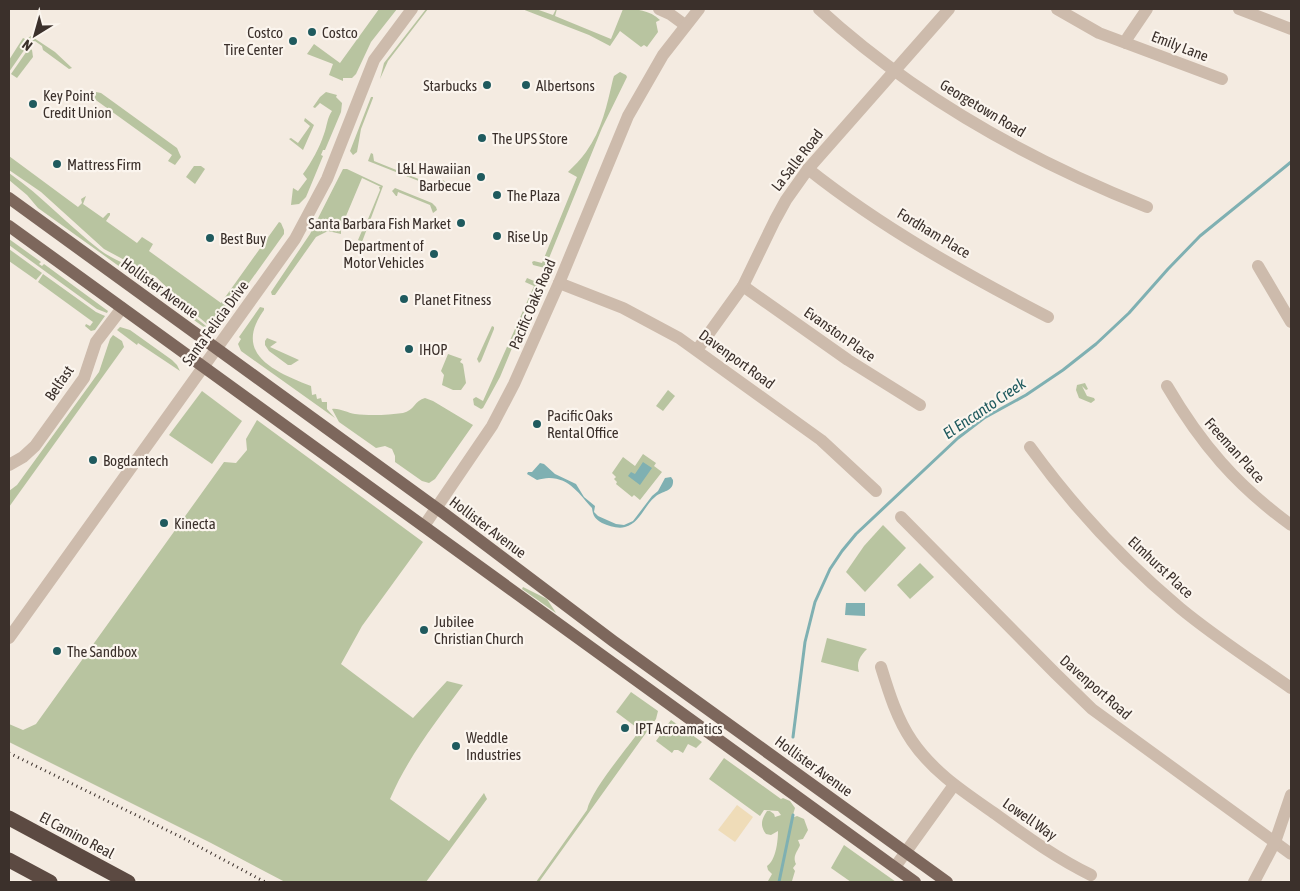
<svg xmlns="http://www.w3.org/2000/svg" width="1300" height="891" font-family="'Asap Condensed',sans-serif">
  <rect width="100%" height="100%" fill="#f4ebe1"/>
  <!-- green -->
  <g fill="#b8c4a0">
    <path d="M379 9H397L371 42 356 74 352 78H343V81L329 75 333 64 307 54 314 44 340 63Z"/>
    <path d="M426 9H428L388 61 380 79 384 63Z"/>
    <path d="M522 9H536L553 15 556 9H557L555 16 611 39 623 9C636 9 650 10 660 20L656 22 658 32 647 47 644 45 641 47 620 31 610 46 589 35Z"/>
    <path d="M31 36 55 52 72 68 69 69 43 50 42 46 35 41 30 43 28 38Z"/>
    <path d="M23 38 25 39 27 46 9 72V60Z"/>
    <path d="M29 48 32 50 33 57 17 78 11 74Z"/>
    <path d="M620 72 626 75 627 77 602 128 545 268 533 265 532 262 534 261 542 263 577 177 568 172C574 166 581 159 586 152 602 130 607 105 613 79L614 76Z"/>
    <path d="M96 92 101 93 177 148 181 157 175 165 168 161 172 155 93 98 89 103 86 102 85 99 90 93 92 94Z"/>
    <path d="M326 92 337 95 336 97 342 103 341 112 325 150H323L321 155 323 156 306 197 299 204 291 205 293 188 298 191 307 179 303 174C312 161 319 149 324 134 327 126 327 118 332 111L320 103 315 108 313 107 320 97Z"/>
    <path d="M371 97H373V98L361 129 357 152 353 155 350 151Z"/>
    <path d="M305 118 314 125 303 150 289 139 291 138 298 143 310 126 304 121Z"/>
    <path d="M371 153 373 154 374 161 441 188 443 180 445 182 446 186 443 189H439L368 161Z"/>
    <path d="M9 156 78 207 82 203 81 199 86 196 83 204 103 218 108 213H110V215L106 221 137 243 142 237 153 244 149 251 221 303 279 222 281 223 284 230V234L221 322 207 324 188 308 156 277 104 249 41 192 9 170Z"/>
    <path d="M194 166H201L205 169 195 184 186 177Z"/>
    <path d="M343 169H347L383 186 362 242 358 240 364 226 366 224 380 190 379 187H381L362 178 341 228V234L328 231 316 237 275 295H272L271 292 310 234Z"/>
    <path d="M9 173C42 196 69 226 100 250 115 261 132 266 148 276 161 284 170 297 182 307 189 314 198 319 206 326L205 328 38 208 27 195 9 180Z"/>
    <path d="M395 188 432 203 436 207 437 210 433 213 430 205 398 192 397 196H396L392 191Z"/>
    <path d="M9 239 41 262 39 264 42 266 44 264 108 311 107 313 97 309 9 245Z"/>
    <path d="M9 249 42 273 36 280 9 261Z"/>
    <path d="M43 274 96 312 105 316 95 330 91 331 85 326 86 324 90 326 93 322 38 282Z"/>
    <path d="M527 278 539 283 500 377 483 408 481 409 474 405 473 399 476 397 483 401 534 286 525 282Z"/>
    <path d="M260 307 264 308V310C232 354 275 372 311 386L312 395 316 394 317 399 321 398 322 402H327V409L335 418 241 351 238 344 241 339 239 337Z"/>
    <path d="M492 326 494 327V329L481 361 479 363 477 359Z"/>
    <path d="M120 327 130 330 172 360 177 365 180 371 138 343 137 345 117 330Z"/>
    <path d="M113 335 122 341 124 347 9 507V491L17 485 99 372 110 339Z"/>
    <path d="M267 338 277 342 270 347 299 360 291 365H288L269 351 265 345V341Z"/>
    <path d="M448 354 462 359 460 362 463 364 466 383 461 390H453L442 385 444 375 441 371Z"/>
    <path d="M1085 383 1088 389 1086 390 1082 386 1087 396 1094 398 1095 400 1091 403 1079 398 1076 390 1077 385Z"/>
    <path d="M668 390 675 396 663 411 656 406Z"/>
    <path d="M202 391 242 421 212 464 169 435Z"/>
    <path d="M425 398 433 401 473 425 435 479 429 483 422 481 395 462V456L392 449 385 446 376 448 339 422 332 409C340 408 347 413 355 414 370 416 389 415 403 413 414 411 415 400 425 398Z"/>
    <path d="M257 420 423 542 362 626 341 664 413 718 447 681 463 685C436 722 408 757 390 799L449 841 484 793 487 799 426 882H285L211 843 9 742V724L23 730 36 724 224 462 236 463 247 450 246 439Z"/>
    <path d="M643 454 656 463 654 466 662 472 640 500 634 495 632 497 616 484 617 482 614 479 616 477 612 473 623 457 635 466Z"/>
    <path d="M883 525 906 548 865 592 846 572 864 546Z"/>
    <path d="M920 563 934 577 910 599 897 585Z"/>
    <path d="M523 587 547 599 556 613 522 589Z"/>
    <path d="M827 638 867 649C860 656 856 662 859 672L821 662Z"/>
    <path d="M631 692 658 711 656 719 539 882H536L587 810C592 789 626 750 640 730L616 712Z"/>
    <path d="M671 720 702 742 696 748 688 744 683 753 678 750H674L672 753 656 741Z"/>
    <path d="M724 758 781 799 783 798 790 801 795 808 792 818 797 816 804 819 808 830 803 839 798 840 800 845C798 851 792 856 796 864L793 868 795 871 792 881 793 882H769L768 881 772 874 768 870 767 866C776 860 778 841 778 831L771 835 766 834C760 826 761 820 767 811H770L774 814 775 817 781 815 778 811 764 810 760 816 709 779Z"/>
    <path d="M844 845 896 882H851L831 868Z"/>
  </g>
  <!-- sand -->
  <path fill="#efdcb8" d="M737 805 753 817 735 842 718 830Z"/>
  <!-- water -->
  <g fill="#7fb0b2">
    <path d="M643 462 652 468 640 485 628 476 631 472 635 474Z"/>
    <path d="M540 463 544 464 555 474 576 484 584 497 595 506 594 512 598 516 616 524 624 525 633 521 652 496 658 491 665 478 671 477 673 480C674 492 663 490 655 497 644 506 640 523 625 527 618 529 609 526 602 523 595 519 593 516 592 508 580 495 570 478 549 478 545 478 541 479 537 480L527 474 528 472H532Z"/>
    <path d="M846 603H865V616L845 615Z"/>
  </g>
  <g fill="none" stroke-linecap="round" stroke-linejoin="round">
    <!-- stream -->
    <g stroke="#7fb0b2" stroke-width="3">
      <path d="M793 737 805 642 815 602 830 569 842 551 856 534 958 438 984 418 1026 395 1063 370 1096 344 1129 313 1168 269 1200 236 1291 162"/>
      <path d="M779 882 793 815"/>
    </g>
    <!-- minor -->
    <g stroke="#cdbbac" stroke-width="12">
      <path d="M659 9 670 14 685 25"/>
      <path d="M819 9C915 97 1026 159 1147 207"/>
      <path d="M1057 9 1099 33 1222 79"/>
      <path d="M1239 9 1291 29"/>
      <path d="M1126 43 1128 37 1147 9"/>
      <path d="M808 169C881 227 965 274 1048 317"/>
      <path d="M1258 266 1291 322"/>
      <path d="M559 283 623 308 679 338 821 440 876 491"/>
      <path d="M743 286 848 360 920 405"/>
      <path d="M697 350 743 286 775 220 786 200 808 169 949 9"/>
      <path d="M1167 386C1201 444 1236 485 1291 525"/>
      <path d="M1030 447C1072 505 1125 562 1180 608 1215 637 1254 662 1291 688"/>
      <path d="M9 465 23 457 35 446 84 378 96 342 122 308"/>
      <path d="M901 517 1055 673 1092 709 1291 854"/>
      <path d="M424 526 492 426 514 384 559 283 628 116 663 55 699 9"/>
      <path d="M9 638 295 239 327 179 374 60 412 9"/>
      <path d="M881 667C889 693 897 719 912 741 933 772 964 792 994 813 1026 836 1056 858 1091 875"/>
      <path d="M895 867 954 785"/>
      <path d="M1254 882 1275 842 1291 795"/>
    </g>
    <!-- major -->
    <g stroke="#7d675c" stroke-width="12">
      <path d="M9 198 442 512 613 641 947 882"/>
      <path d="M9 226 915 882"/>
    </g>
    <!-- highway -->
    <g stroke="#5c4a42" stroke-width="15">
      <path d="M9 818 128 882"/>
      <path d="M9 860 50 882"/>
    </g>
    <!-- rail -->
    <path stroke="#3b302b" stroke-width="3" stroke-dasharray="1 4" stroke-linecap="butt" d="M9 753 181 837 265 882"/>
  </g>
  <!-- markers -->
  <g fill="#1f5a5e" stroke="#fbf5ee" stroke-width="2">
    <circle cx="312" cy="32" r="5"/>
    <circle cx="293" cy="41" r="5"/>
    <circle cx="487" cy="85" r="5"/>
    <circle cx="526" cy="85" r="5"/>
    <circle cx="33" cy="104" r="5"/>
    <circle cx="482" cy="138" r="5"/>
    <circle cx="57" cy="164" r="5"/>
    <circle cx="481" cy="177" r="5"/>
    <circle cx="497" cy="195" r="5"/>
    <circle cx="461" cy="223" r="5"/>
    <circle cx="497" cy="236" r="5"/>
    <circle cx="210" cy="238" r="5"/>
    <circle cx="434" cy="254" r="5"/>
    <circle cx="404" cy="299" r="5"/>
    <circle cx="409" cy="349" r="5"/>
    <circle cx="537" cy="424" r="5"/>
    <circle cx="93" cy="460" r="5"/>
    <circle cx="164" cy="523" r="5"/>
    <circle cx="424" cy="630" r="5"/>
    <circle cx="57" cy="651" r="5"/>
    <circle cx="625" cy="728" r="5"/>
    <circle cx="456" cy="746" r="5"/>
  </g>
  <g text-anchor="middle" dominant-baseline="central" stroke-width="4.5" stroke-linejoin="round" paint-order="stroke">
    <!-- poi labels -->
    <g font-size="15" fill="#3b302b" stroke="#fbf5ee" text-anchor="start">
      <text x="283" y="32" text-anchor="end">Costco<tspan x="283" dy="17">Tire Center</tspan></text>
      <text x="322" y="32">Costco</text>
      <text x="477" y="85" text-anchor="end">Starbucks</text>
      <text x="536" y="85">Albertsons</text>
      <text x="43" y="95">Key Point<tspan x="43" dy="17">Credit Union</tspan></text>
      <text x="492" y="138">The UPS Store</text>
      <text x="67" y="164">Mattress Firm</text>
      <text x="471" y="168" text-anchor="end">L&amp;L Hawaiian<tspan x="471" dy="17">Barbecue</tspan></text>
      <text x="507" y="195">The Plaza</text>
      <text x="451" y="223" text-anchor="end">Santa Barbara Fish Market</text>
      <text x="507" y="236">Rise Up</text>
      <text x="220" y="238">Best Buy</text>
      <text x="424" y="245" text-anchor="end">Department of<tspan x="424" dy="17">Motor Vehicles</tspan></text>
      <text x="414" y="299">Planet Fitness</text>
      <text x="419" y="349">IHOP</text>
      <text x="547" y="415">Pacific Oaks<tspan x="547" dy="17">Rental Office</tspan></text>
      <text x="103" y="460">Bogdantech</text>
      <text x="174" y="523">Kinecta</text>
      <text x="434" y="621">Jubilee<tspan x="434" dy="17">Christian Church</tspan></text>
      <text x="67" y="651">The Sandbox</text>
      <text x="635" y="728">IPT Acroamatics</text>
      <text x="466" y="737">Weddle<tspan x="466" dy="17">Industries</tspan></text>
    </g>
    <!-- street labels -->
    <g font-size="15" fill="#3b302b" stroke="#fbf5ee">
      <text transform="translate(1180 46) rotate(21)">Emily Lane</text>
      <text transform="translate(983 108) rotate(31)">Georgetown Road</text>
      <text transform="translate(797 160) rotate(-52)">La Salle Road</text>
      <text transform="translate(934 233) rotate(31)">Fordham Place</text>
      <text transform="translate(160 288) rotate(36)">Hollister Avenue</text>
      <text transform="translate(532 304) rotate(-67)">Pacific Oaks Road</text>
      <text transform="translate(215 323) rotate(-54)">Santa Felicia Drive</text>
      <text transform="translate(840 334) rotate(35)">Evanston Place</text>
      <text transform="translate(737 359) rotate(36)">Davenport Road</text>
      <text transform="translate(59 383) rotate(-56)">Belfast</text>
      <text transform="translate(1235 450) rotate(48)">Freeman Place</text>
      <text transform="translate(488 527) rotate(37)">Hollister Avenue</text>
      <text transform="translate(1161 567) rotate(43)">Elmhurst Place</text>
      <text transform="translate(1096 687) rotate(41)">Davenport Road</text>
      <text transform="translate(814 766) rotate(36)">Hollister Avenue</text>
      <text transform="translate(1030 819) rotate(35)">Lowell Way</text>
      <text transform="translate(77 835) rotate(28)">El Camino Real</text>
    </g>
    <!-- water labels -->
    <g font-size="16" font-style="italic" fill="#1f5a5e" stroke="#fbf5ee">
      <text transform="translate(984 408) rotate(-34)">El Encanto Creek</text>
    </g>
  </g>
  <!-- border -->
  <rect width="1300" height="891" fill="none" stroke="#3b302b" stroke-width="20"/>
  <!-- north arrow -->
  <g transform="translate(35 35) rotate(217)" stroke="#fbf5ee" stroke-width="4" paint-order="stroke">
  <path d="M0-4L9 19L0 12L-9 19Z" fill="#3b302b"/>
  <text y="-8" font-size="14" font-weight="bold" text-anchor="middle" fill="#3b302b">N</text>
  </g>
</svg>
